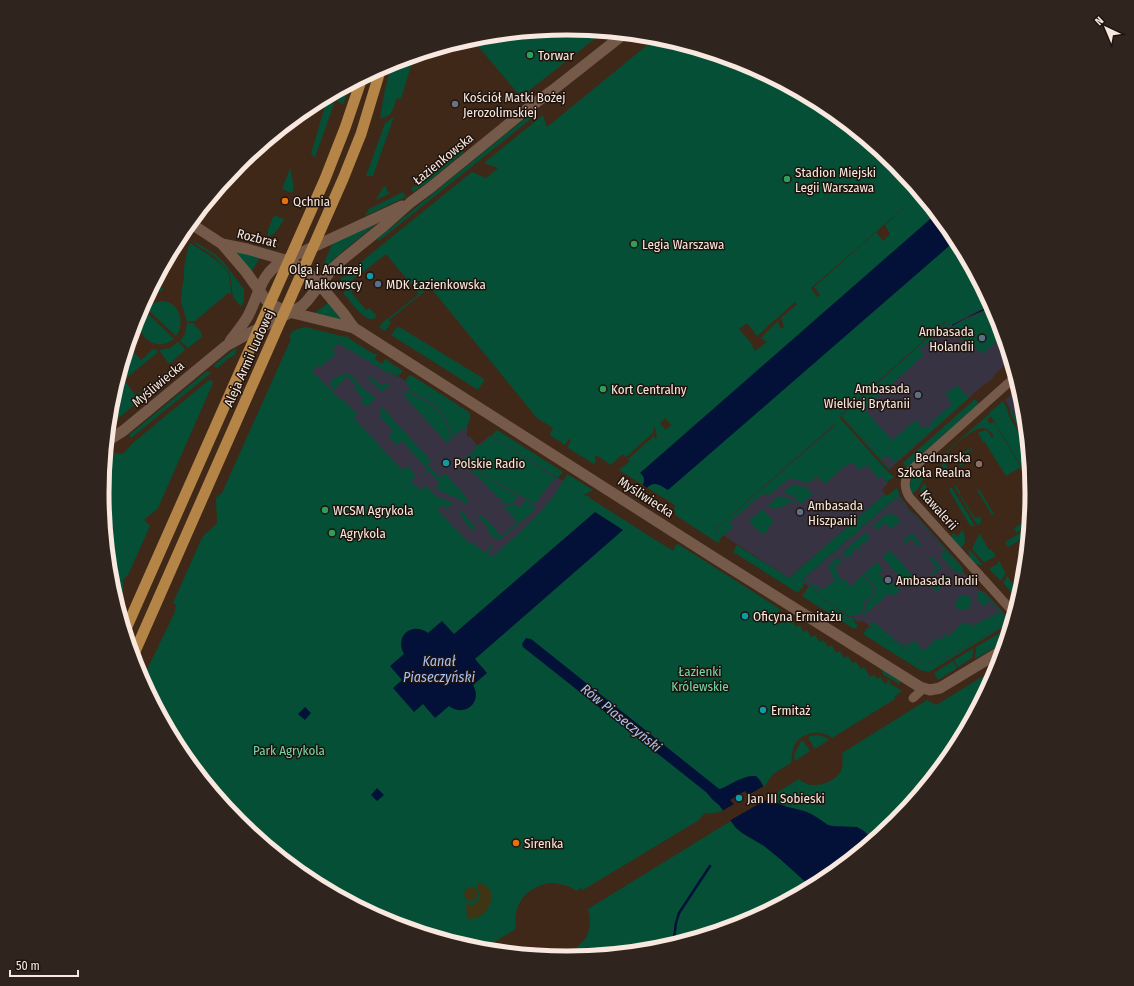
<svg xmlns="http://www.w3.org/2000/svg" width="1134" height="986" font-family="'Fira Sans Condensed',sans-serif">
  <rect width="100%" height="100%" fill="#402819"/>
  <!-- commercial -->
  <g fill="#383343">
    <path d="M983 289 997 315 1010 360 994 375V376L990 381 983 385 890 469 841 415Z"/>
    <path d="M308 327 354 348 466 420 468 423 467 425V435L468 437 469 436 471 438 473 439V441L476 443 475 444 476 445 480 444 489 436H492L572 487 486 565 301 362Z"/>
    <path d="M1019 388 1023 403 1026 435 1005 400Z"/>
    <path d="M836 424 888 483 882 490 885 494 789 578 729 539 723 535 714 530Z"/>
    <path d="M898 494 907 505 908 508 914 514 916 515 963 568V572L970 579 972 577 976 581 975 585 981 591 985 592 1010 620 944 660H935L928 664H924L912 656 911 652 891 640H887L873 631 872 628 866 623 861 621 860 622H858L855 620 854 616 850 617 818 596 816 591 801 581Z"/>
  </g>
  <!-- green -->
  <g fill="#044f36" fill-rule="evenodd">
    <path d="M567 28 603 32 521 97 471 38 477 37Z"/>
    <path d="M657 37 745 63 826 106 896 164 954 235 991 305 969 315 951 325 952 326 966 319 993 308 997 315 1001 331V332L1003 336 982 354 971 343 972 350 946 321 841 414 890 469 889 470 841 416 839 417 887 471 894 477 887 482 882 476 878 480 877 479 878 477 867 465 860 470 852 462 841 469 825 484 817 476 809 483 790 478 769 495 764 494 760 496 730 522 733 527 724 535 715 530 836 425 835 424 714 530 723 535 718 543 675 515 676 513 674 511 675 505 619 470 630 461 628 459 654 436 655 439 657 437 655 427 653 428 654 432 626 457 623 454 611 465 596 455 595 457 596 461 594 464 568 448V446L571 440 569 439 565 445 550 435V434L553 428 537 418 430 287 389 320 391 323 385 331 379 327 384 321H385L419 294 386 254 362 273 356 266 472 172 486 178 498 168 484 163 543 115 547 127ZM909 203 885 225 890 234 883 241 876 232 814 287 820 295 817 297 811 288ZM795 302 797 304 781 318 784 327 781 329 780 328 778 321 761 338 767 342 755 351 751 343 739 329 747 323 757 336ZM665 418 670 424H672L665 430 664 428 660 423Z"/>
    <path d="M417 55 411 66 401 99 397 98C394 106 392 119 380 118L384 94 392 62Z"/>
    <path d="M351 84 343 104 338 102 333 93Z"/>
    <path d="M328 96 334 104 315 157 311 154Z"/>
    <path d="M534 111 537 114 379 241 377 239Z"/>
    <path d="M394 117 373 176H366L385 123Z"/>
    <path d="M462 150 464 152 428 182 413 192 411 188 422 182Z"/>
    <path d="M290 169 291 170C291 178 296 186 292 193L282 189Z"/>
    <path d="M384 186 386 187 387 191 390 193 376 200Z"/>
    <path d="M403 192 406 197 365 216V215L369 209Z"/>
    <path d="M274 215 284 219C280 226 277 232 270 236L268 235V230Z"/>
    <path d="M381 220 336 257 326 267 323 264 325 261 332 244Z"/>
    <path d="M191 239 216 255 224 263 240 284 244 289V300L241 307 233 297 230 274 222 264 214 256 195 244 196 243Z"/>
    <path d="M190 243C201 250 224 263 229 275 230 281 231 288 231 294L228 293 195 321 187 322 181 302V298L182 288 184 278V268L187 252Z"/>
    <path d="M234 251 260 257 252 271Z"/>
    <path d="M352 270 357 276 343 288 341 279Z"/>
    <path d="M155 282 163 289 162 291 148 296Z"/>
    <path d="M355 283 358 286 352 291V293L366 310 369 308 377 316C375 318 374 319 371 319 363 319 349 300 344 294V292Z"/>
    <path d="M161 301C179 301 186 323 176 336L146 308 154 303Z"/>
    <path d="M328 303 343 320 315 313Z"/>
    <path d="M144 310 174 339C154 355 129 331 144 310Z"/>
    <path d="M946 322 949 325 920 350 924 355 864 409 892 440 916 420 921 425 918 428 919 429 922 427 924 428 926 426 928 428 931 425 930 423 952 404 947 398 950 395 949 394 945 396 944 395 949 390 951 391 957 385 969 398 895 463 887 455 882 459 842 415Z"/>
    <path d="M187 323H193L201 332 202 337 188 348 180 341 185 334Z"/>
    <path d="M306 327 345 337 346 336 349 337 348 338 374 354H377L375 359 382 364 385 359 403 371 398 376 390 371 389 373 397 378 396 379 383 370 338 343 332 351 337 354C331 359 325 361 321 367L318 365 312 371 341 400 342 399 358 415 354 418 402 470 408 466 415 475V477L411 481 420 490 426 486 436 496 453 503 447 509 443 505 437 510 470 544 472 542 484 553 491 546H493L488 553 492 557C520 532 550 508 567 474L593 490 584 495 586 496H589L588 497 662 544 674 551V549L677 544H678L780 609 774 620 780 624 786 615 790 617 796 627 800 625 803 632 807 630 811 637 815 635 820 642 823 640 828 647 832 645 836 653 840 651 844 658 848 656 852 663 856 662 861 669 864 667 870 677 874 675 877 679 880 677 885 684 888 682 887 679 890 681 889 683 902 691 894 697 895 699 832 738C821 729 803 732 795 744 792 750 792 757 791 763L773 774 764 787H763L760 779 719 805 723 810V811L709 814 706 813 702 816 699 820 583 890 581 888 576 891C570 886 562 884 553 883 544 883 538 886 530 891 518 900 514 912 516 929L481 950 476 949 389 923 308 879 238 822 180 751 142 680 174 614 176 605 173 603 201 540 205 534 217 523 216 498 222 493 291 339 289 336C292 330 300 328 306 327Z"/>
    <path d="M397 327 401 328 484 379V381L478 390 391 335Z"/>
    <path d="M178 342 185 349V350L169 364 159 350 170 348Z"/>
    <path d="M128 346 141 360 147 355 146 354 147 353 148 354 153 349 157 350V353L124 380 136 396 167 372 170 375 115 421 110 415 111 402Z"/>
    <path d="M237 347 235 355 229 358 217 368 215 367 214 365Z"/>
    <path d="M207 371 211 373 131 438 129 435Z"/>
    <path d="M347 373 352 376 360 386 374 397 375 399 368 406H365L360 401 363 398 354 388 356 386 347 376 334 390 331 387 333 385H331L329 384C332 378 340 375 347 373Z"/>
    <path d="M411 375 469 412C473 419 467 422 467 428L461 430 452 438C450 432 449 426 446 420 439 405 422 396 407 391L410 388 405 382 408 376Z"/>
    <path d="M370 376 380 385 388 383 389 386 382 392 369 379 368 377Z"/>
    <path d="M212 380 213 383 158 508 144 520 150 526 128 575C119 583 125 582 123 590 121 594 119 599 117 603L111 583 102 493 106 455 114 453 123 454 134 442 208 381Z"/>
    <path d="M405 392C420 398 438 405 445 421 448 427 449 433 451 440L447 443 407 399 403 393Z"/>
    <path d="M975 399 979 404 907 468 903 463Z"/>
    <path d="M1003 401 1007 408 1009 416 1027 447 1031 482 989 413Z"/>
    <path d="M381 406 431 461 427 464 440 478 445 473 468 499 466 501 468 503 466 505C457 495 447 496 436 489V487L440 483 429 471 424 475V473L428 470 402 441 397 445 389 437V434L393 431 380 417Z"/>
    <path d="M1009 406 1026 435 1027 442 1011 415Z"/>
    <path d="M989 414 991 417 987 419 990 424 994 422 1021 467 1006 476 984 441 983 442 978 433 985 430 988 431 992 438 994 436C991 432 988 428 982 428 972 428 948 451 942 457L948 468V470L946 472 938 459Z"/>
    <path d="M497 430 563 472 558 478 491 436Z"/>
    <path d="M490 436 557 479 552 481 535 504 486 476 469 457 470 456 468 454 473 453 475 448 477 445H481Z"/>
    <path d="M971 448 972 450 960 457 964 464 961 466 955 458Z"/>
    <path d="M466 457 486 477 535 506 534 510 531 513 501 539C495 539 490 536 488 530 488 529 488 528 487 527 485 522 481 520 477 518L482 514V517L484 516 486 521 487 520 493 526 492 527 493 528 494 527 496 530V532L497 531 499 534V535H500L502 536 509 530 510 531V529L517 522 516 521V520L513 517 512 515 511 516 509 513 510 512 504 508 505 506 514 504 520 508 525 500 518 496 514 502 505 504 500 498 499 499 462 460Z"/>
    <path d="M920 471 926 473 918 489 912 494C908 484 910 475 920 471Z"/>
    <path d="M924 483 935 501 933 505 920 491Z"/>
    <path d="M793 484 807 488 813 494 801 504 793 496 783 492Z"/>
    <path d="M955 485 959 491H961L959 493 975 518 981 517V522L978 526 954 486Z"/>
    <path d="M897 488 901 498 897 495 801 581 805 583 798 593 733 552 737 545 789 578 885 494 887 496Z"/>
    <path d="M951 488H952L975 526H971L969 524 949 490V489Z"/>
    <path d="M979 489 994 514 992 515 977 490Z"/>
    <path d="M898 495C903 502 909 513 916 516L962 568 963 572 964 573C955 576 947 562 941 556V554L945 550 915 516C907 512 904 503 898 497L809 575 805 582 802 581Z"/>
    <path d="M779 496 791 499 795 503 793 504 791 502 790 503 789 502 782 508 780 506 776 509 774 507 772 509 768 505Z"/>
    <path d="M763 509 774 521 768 528 769 529 763 535 759 530 758 531 749 521Z"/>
    <path d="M461 510 476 528 473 531 461 518 463 516 459 512Z"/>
    <path d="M888 514 895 515 901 521 891 529 885 523 877 530 873 526 884 516Z"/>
    <path d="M1029 519V525L1016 533V531L1014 528Z"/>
    <path d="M1029 528 1028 535 1008 547 1005 542Z"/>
    <path d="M962 530C966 537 967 542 961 548L950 537 954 533 957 537Z"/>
    <path d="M866 532 869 536 868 538 869 540 865 543 864 542 859 546 862 551 861 552 857 548 852 552 853 554 849 558 848 556 846 558 842 553Z"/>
    <path d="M912 533 921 544 918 547 911 538 905 544 903 541Z"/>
    <path d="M979 534H980L989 550 991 549 996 556 985 562H984L972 549Z"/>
    <path d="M969 549 983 565C974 566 967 558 969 549Z"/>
    <path d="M890 550 922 586 920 587 915 582 909 587 882 557Z"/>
    <path d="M932 556 942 567 933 575 931 573 937 567 929 559Z"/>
    <path d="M838 557 842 561 834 568 838 572 837 574 842 580 844 579 851 587 850 588 858 580H859L858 579 862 575C865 579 875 586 874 592 873 596 867 600 864 602V608L860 614 858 613 856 616H850L818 596 817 590 809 585 811 582 812 584 823 590 834 580 850 589 834 579 829 568 828 566Z"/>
    <path d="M999 561 1006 574 1001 580H1000L990 570V568L998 564 997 562Z"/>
    <path d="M877 562 883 570 879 574 888 583 891 581 900 590 893 596 889 594 887 595 885 593 884 594 886 596 863 616 862 615 866 609V604C868 601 874 597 875 594 878 586 868 579 863 574Z"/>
    <path d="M945 576H947L950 579 936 592 933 588V587Z"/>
    <path d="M1007 576 1020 595 1016 598 1003 583Z"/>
    <path d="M809 586 816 591 818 596 849 617H855L854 622 858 625 856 628 854 629 802 596Z"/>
    <path d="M979 590 980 592 985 593 1009 620 944 659H935L928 663H924L912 656 911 651 891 639 887 640 873 631 872 627 870 625 872 622 875 623C881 628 899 645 907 645 910 644 913 641 915 641L924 651 938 637 941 640 944 637 942 634 944 633 948 637 963 622 970 625H974L1000 612 990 601 984 606 982 605C978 601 976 596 979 590Z"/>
    <path d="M965 595C970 595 972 598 971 603L968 609 960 610 956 607V601L960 596Z"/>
    <path d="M1009 620 1011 622 929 672 920 670 863 634 869 626 872 628 873 631 887 640H891L911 652 912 656 924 664H928L935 660H944Z"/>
    <path d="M1010 627 1006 641 975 659V658L976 647Z"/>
    <path d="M974 648 972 658 958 667 954 660Z"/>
    <path d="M953 661 957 668 938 680 934 673Z"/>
    <path d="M998 667 953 752 896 822 825 880 745 923 657 949 567 958H562C582 945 595 936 588 909L799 779C810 790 833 785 841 771 843 766 843 758 842 753L927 700 936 705 938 704Z"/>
    <path d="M880 668 901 682 899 684 884 675Z"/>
    <path d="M818 735 827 738 829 740 815 749 808 738 810 736Z"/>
    <path d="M801 741 804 742 810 751 795 761 794 755Z"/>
    <path d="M526 946 536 955 515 953Z"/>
  </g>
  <!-- sand -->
  <g fill="#3e3515">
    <path d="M480 883C503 890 489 921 467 919L466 904 472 905 478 901 480 895 477 887 478 884Z"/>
    <circle cx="471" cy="894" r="7"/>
  </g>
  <!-- water -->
  <g fill="#031038">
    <path d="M936 214 954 235 956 240 668 490C661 486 654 480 647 488L643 485C645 480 644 476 640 473Z"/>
    <path d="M991 305 992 307 966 318 952 326V325Z"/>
    <path d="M595 512 623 530 475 659 487 673 473 685C483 702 465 718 449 706L435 718 423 704 414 712 393 688 402 680 390 666 404 654C394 636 412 621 428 633L442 621 454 634Z"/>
    <path d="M526 638 531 639 718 788 720 789C733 784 742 775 756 776 764 783 765 795 774 801 783 807 794 808 804 811 813 814 821 820 828 825L832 826 857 827 864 831 873 840 825 880 811 887 780 859 764 846 742 833 736 828 719 805 713 800 706 792 523 647 522 644Z"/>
    <path d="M305 707 311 713 305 720 298 714Z"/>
    <path d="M377 788 384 795 377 801 371 795Z"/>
  </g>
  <!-- pier -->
  <path fill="#402819" d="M764 786 771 797 729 821 722 811 734 804 730 800 745 791 748 795Z"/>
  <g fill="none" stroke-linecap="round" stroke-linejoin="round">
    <!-- stream -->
    <path stroke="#031038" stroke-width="2.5" d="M674 938 676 923 679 913 710 866"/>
    <!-- minor -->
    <g stroke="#755a4a" stroke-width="9">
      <path d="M1014 613 910 498C903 488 904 478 911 470L1015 377"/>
      <path d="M913 698 923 689"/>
    </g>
    <!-- tertiary -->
    <g stroke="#755a4a" stroke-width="11">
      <path d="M190 223 222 244 246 272 266 300 275 306 285 311 354 328 713 557 920 687 930 690 940 688 1003 650"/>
      <path d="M222 244 247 249 285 260 304 269 315 279 344 314 354 328"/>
      <path d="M230 341C236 333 243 325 248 316 260 293 260 273 285 260L402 206"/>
      <path d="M107 441 123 431 226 346 248 334 291 312 302 306 307 301 333 268 342 260 384 226 411 202 430 188 527 109 553 90 624 34"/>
    </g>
    <!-- primary -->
    <g stroke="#b48546" stroke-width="11">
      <path d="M125 631 325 179 345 128 362 78"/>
      <path d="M133 656 343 179 361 134 381 68"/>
    </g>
  </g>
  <!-- markers -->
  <g fill="#2e9e5b" stroke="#1f140d" stroke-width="1.5">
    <circle cx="530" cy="55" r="4"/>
    <circle cx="787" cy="179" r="4"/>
    <circle cx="634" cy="244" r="4"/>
    <circle cx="603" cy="389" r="4"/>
    <circle cx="325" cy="510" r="4"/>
    <circle cx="332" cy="533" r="4"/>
  </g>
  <circle fill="#6b7280" stroke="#1f140d" stroke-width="1.5" cx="455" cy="104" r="4"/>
  <g fill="#e8710a" stroke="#1f140d" stroke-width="1.5">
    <circle cx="285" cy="201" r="4"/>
    <circle cx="516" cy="843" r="4"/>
  </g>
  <g fill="#0f9aa8" stroke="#1f140d" stroke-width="1.5">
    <circle cx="370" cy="276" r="4"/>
    <circle cx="446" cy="463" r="4"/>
    <circle cx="745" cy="616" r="4"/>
    <circle cx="763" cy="710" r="4"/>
    <circle cx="739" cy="798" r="4"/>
  </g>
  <g fill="#5c6f8a" stroke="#1f140d" stroke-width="1.5">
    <circle cx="378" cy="284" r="4"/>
    <circle cx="982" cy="338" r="4"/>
    <circle cx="918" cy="395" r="4"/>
    <circle cx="800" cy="512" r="4"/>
    <circle cx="888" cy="580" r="4"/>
  </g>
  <circle fill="#8d6e63" stroke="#1f140d" stroke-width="1.5" cx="979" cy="464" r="4"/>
  <g text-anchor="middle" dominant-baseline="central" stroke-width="3" stroke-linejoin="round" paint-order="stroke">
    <!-- poi labels -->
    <g font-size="13" fill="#f8e8df" stroke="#1f140d" text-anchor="start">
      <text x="538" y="55">Torwar</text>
      <text x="463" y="97">Kościół Matki Bożej<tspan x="463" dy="15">Jerozolimskiej</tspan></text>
      <text x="795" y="172">Stadion Miejski<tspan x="795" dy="15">Legii Warszawa</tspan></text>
      <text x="293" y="201">Qchnia</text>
      <text x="642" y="244">Legia Warszawa</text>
      <text x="362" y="269" text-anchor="end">Olga i Andrzej<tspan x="362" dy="15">Małkowscy</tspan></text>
      <text x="386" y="284">MDK Łazienkowska</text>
      <text x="974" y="331" text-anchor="end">Ambasada<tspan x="974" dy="15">Holandii</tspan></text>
      <text x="910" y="388" text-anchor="end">Ambasada<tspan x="910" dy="15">Wielkiej Brytanii</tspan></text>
      <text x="611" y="389">Kort Centralny</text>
      <text x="971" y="457" text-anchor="end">Bednarska<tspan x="971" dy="15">Szkoła Realna</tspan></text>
      <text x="454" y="463">Polskie Radio</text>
      <text x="808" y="505">Ambasada<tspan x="808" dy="15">Hiszpanii</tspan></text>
      <text x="333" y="510">WCSM Agrykola</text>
      <text x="340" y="533">Agrykola</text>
      <text x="896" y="580">Ambasada Indii</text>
      <text x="753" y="616">Oficyna Ermitażu</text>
      <text x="771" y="710">Ermitaż</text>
      <text x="747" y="798">Jan III Sobieski</text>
      <text x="524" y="843">Sirenka</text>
    </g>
    <!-- street labels -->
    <g font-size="13" fill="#f8e8df" stroke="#1f140d">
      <text transform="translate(443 159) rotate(-39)">Łazienkowska</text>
      <text transform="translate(257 238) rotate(14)">Rozbrat</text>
      <text transform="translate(249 358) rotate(-66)">Aleja Armii Ludowej</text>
      <text transform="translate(158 384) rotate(-40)">Myśliwiecka</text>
      <text transform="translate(646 497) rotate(33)">Myśliwiecka</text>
      <text transform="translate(939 510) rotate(48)">Kawalerii</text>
    </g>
    <!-- park labels -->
    <g font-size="13" fill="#76d6ab" stroke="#1f140d">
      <text x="700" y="671">Łazienki<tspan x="700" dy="15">Królewskie</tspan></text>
      <text x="289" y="750">Park Agrykola</text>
    </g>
    <!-- water labels -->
    <g font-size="14" font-style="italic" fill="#a4c1fa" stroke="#1f140d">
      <text x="439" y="661">Kanał<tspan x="439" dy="16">Piaseczyński</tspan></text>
      <text transform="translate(621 718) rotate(39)">Rów Piaseczyński</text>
    </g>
  </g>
  <!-- crop -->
  <path d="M0 0H1134V986H0ZM109 493a458 458 0 1 1 916 0a458 458 0 1 1-916 0Z" fill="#30251e" fill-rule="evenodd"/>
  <path fill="none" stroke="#f8e8df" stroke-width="5" d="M109 493a458 458 0 1 1 916 0a458 458 0 1 1-916 0Z"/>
  <!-- north arrow -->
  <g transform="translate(1106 28) rotate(316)" stroke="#1f140d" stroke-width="3" paint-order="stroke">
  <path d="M0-3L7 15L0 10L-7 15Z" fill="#f8e8df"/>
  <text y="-6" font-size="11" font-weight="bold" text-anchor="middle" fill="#f8e8df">N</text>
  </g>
  <!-- scale -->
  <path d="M10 970v6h68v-6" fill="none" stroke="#f8e8df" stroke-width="2"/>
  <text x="16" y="970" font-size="12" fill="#f8e8df" stroke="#1f140d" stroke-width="3" paint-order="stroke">50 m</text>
</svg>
